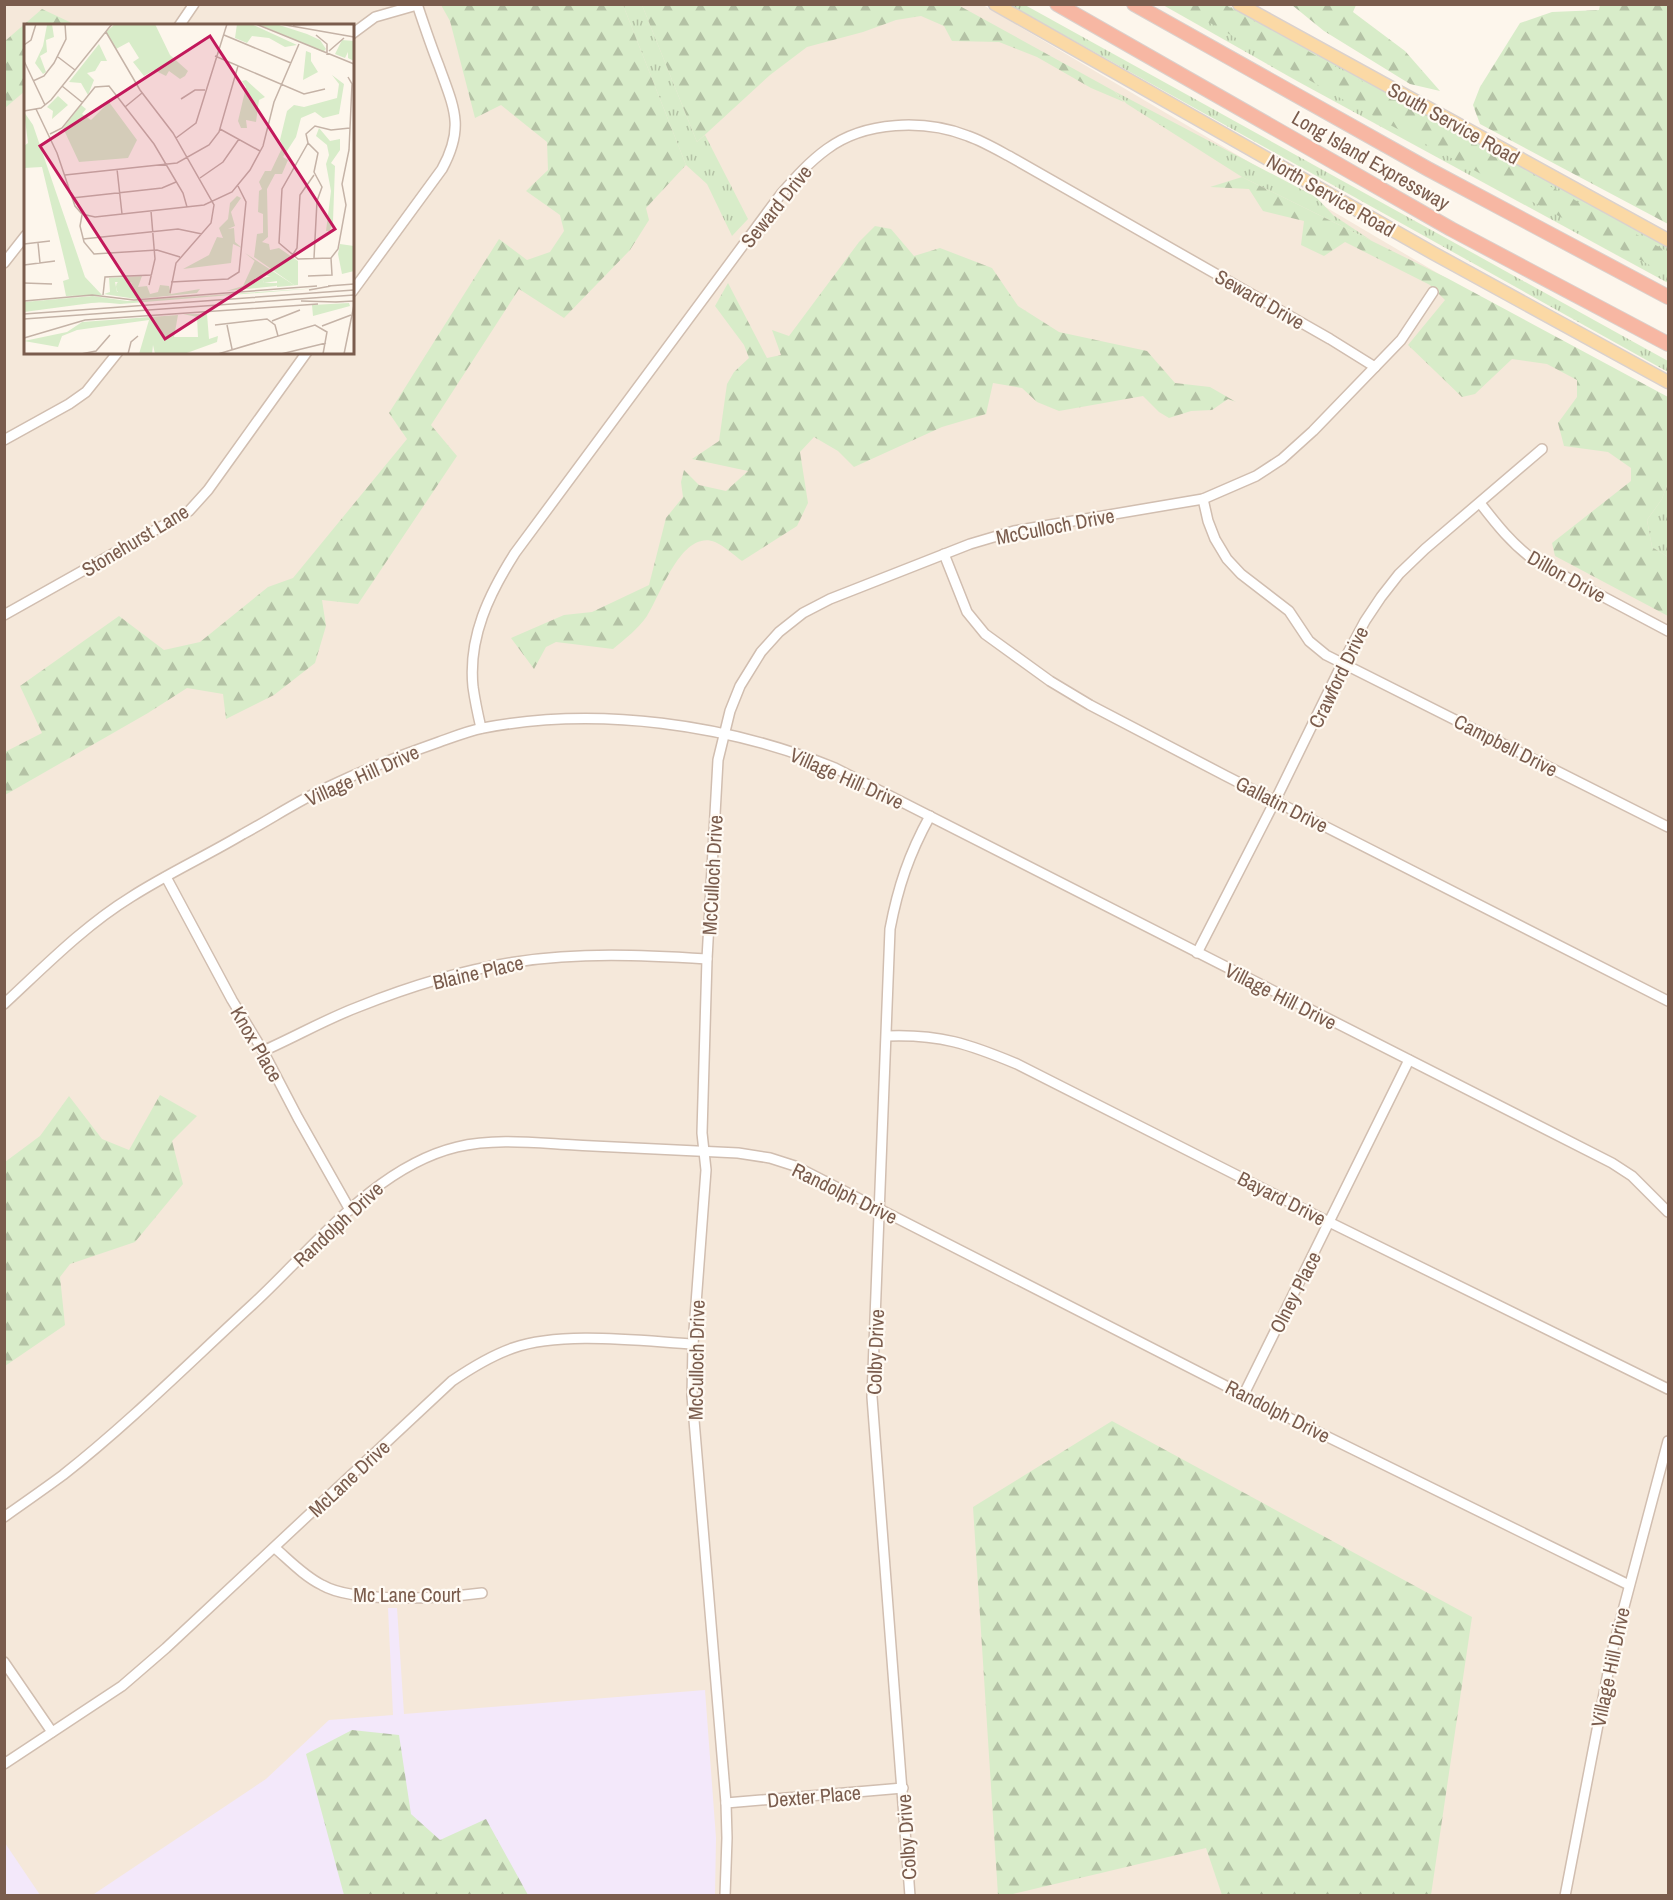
<svg xmlns="http://www.w3.org/2000/svg" width="1673" height="1900" font-family="'Archivo Narrow',sans-serif">
  <defs>
    <pattern id="grass-tufts" width="24" height="20" patternUnits="userSpaceOnUse" patternTransform="scale(1.5)"><rect width="24" height="20" fill="#d8ecc9"/><path d="M3 7l-1-3M5 7V3M7 7l1-3M15 17l-1-3M17 17v-4M19 17l1-3" fill="none" stroke="#b4c2a5"/></pattern>
    <pattern id="forest-firs" width="22" height="20" patternUnits="userSpaceOnUse" patternTransform="scale(1.5)"><rect width="22" height="20" fill="#d8ecc9"/><path d="M5 1l3.5 6h-7zM16 11l3.5 6h-7z" fill="#b4c2a5"/></pattern>
  </defs>
  <rect width="100%" height="100%" fill="#fdf6ec"/>
  <!-- residential -->
  <path fill="#f5e8da" fill-rule="evenodd" d="M5 5H983L1668 409V1895L5 1896ZM26 26H352V352H26Z"/>
  <!-- education -->
  <g fill="#f3e8fa">
    <path d="M388 1608H397L404 1714 705 1690 716 1838 715 1895 91 1896 266 1779 329 1720 393 1715Z"/>
    <path d="M4 1843H5L40 1895H5Z"/>
  </g>
  <!-- grass -->
  <g fill="url(#grass-tufts)">
    <path d="M623 5H642L697 142 705 135 748 219 732 236 707 184 686 165Z"/>
    <path d="M1010 5H1025L1668 361V372Z"/>
    <path d="M1163 5H1227L1668 246V283L1297 81Z"/>
    <path d="M1114 91 1316 197 1333 215 1372 241 1242 177 1127 104Z"/>
    <path d="M1668 482V557L1652 547 1647 520 1662 499Z"/>
  </g>
  <!-- forest -->
  <g fill="url(#forest-firs)">
    <path d="M441 5H623L686 165 646 208 649 220 630 250 564 318 519 289 431 425 457 456 358 604 322 600 326 626 315 663 274 695 226 719 223 694 187 688 148 713 5 795V752L42 733 20 686 119 616 164 650 200 642 268 587 293 578 407 439 389 413 499 239 527 260 550 252 564 231 560 215 526 191 548 170 547 142 501 105 475 118 450 21Z"/>
    <path d="M642 5H958L1114 91 1124 102 1091 88 1037 57 999 42 952 41 944 26 921 16 896 20 863 32 807 47 770 75 697 142Z"/>
    <path d="M1179 5H1225L1668 252V275L1342 99Z"/>
    <path d="M1292 5H1356L1353 12 1405 51 1440 91 1410 84 1324 31Z"/>
    <path d="M1600 5H1668V224L1480 124 1473 105 1480 87 1520 23 1552 12 1599 10Z"/>
    <path d="M42 9 76 25 26 26 25 91 5 108V41Z"/>
    <path d="M1242 177 1447 278 1668 397V482L1662 499 1647 520 1652 547 1668 557V616L1555 556 1552 543 1631 481V468L1608 452 1564 446 1558 423 1577 397V380L1547 364 1512 359 1475 394 1462 397 1408 345 1445 300 1430 285 1345 242 1324 256 1301 245 1304 221 1263 211 1249 189 1210 187Z"/>
    <path d="M875 226 891 229 914 256 940 248 992 268 1018 306 1059 332 1147 351 1175 383 1210 387 1236 402 1228 399 1212 410 1191 411 1169 418 1159 412 1143 396 1059 411 1037 402 1022 388 993 383 986 414 942 427 854 467 838 451 814 437 800 452 808 503 797 526 742 561C734 555 724 546 715 542 681 529 660 597 647 616 638 629 625 639 613 649L556 642 546 647 534 669 511 638 564 615 592 612 649 585 666 518 683 497 681 482 684 470 699 485 726 491 748 471 692 459 719 441 727 384 734 372 749 358 744 345 715 306 728 283 767 358 781 355 772 330 789 336 859 242Z"/>
    <path d="M160 1095 197 1116 172 1141 183 1184 135 1242 70 1264 60 1277 65 1325 5 1366V1162L40 1136 69 1096 102 1139 129 1150Z"/>
    <path d="M1112 1421 1472 1617 1431 1895H1222L1206 1848 1009 1895H998L973 1507Z"/>
    <path d="M352 1730 399 1735 411 1814 440 1840 486 1819 528 1895H344L306 1754Z"/>
  </g>
  <g fill="none" stroke-linecap="round" stroke-linejoin="round">
    <defs>
      <g id="minor">
        <path d="M179 26 194 4"/>
        <path d="M352 34 375 17 417 5"/>
        <path d="M4 263 26 235"/>
        <path d="M352 292 442 169C465 127 454 108 439 66 431 46 424 25 417 4"/>
        <path d="M4 440 69 404 86 392 118 352"/>
        <path d="M1203 499 1208 521 1215 539 1227 559 1241 574 1289 611 1309 641 1326 655 1668 827"/>
        <path d="M1480 503C1497 525 1512 544 1534 560L1668 631"/>
        <path d="M944 554 967 612 985 634 1050 681 1090 705 1226 776 1668 1001"/>
        <path d="M4 615 189 511 208 490 307 352"/>
        <path d="M481 728C478 715 475 701 473 687 468 637 489 594 515 553L781 194C795 178 809 162 827 149 865 121 924 119 968 136 982 141 996 149 1009 156L1330 339 1375 367"/>
        <path d="M166 877 232 1000 263 1051 298 1118 350 1210"/>
        <path d="M1197 953 1275 801 1343 662 1365 621 1381 597 1399 574 1425 549 1542 449"/>
        <path d="M4 1004C44 967 84 926 131 897 167 874 206 856 243 834 271 819 299 800 328 787 364 770 401 755 439 742 453 737 468 731 483 728 598 706 727 724 835 768L1612 1163 1632 1176 1668 1212"/>
        <path d="M887 1036C940 1034 969 1044 1017 1064L1329 1222 1668 1389"/>
        <path d="M263 1051C295 1037 326 1019 358 1007 408 987 462 970 516 962 579 952 643 955 707 959"/>
        <path d="M1244 1394 1409 1060"/>
        <path d="M4 1517C24 1503 44 1489 63 1475 129 1423 190 1362 252 1305 313 1249 374 1167 457 1147 495 1138 536 1143 575 1145 629 1148 683 1150 738 1153L770 1158 795 1166 1275 1411 1629 1585"/>
        <path d="M275 1548C290 1561 304 1576 322 1585 355 1604 443 1598 482 1593"/>
        <path d="M4 1662 52 1732"/>
        <path d="M4 1764 122 1686 166 1648 452 1381C471 1368 490 1356 513 1348 562 1331 640 1341 693 1344"/>
        <path d="M726 1803 903 1788"/>
        <path d="M725 1896 727 1838 726 1803 692 1396 693 1344 706 1170 702 1133 707 959 718 760 730 711 740 686 761 652 779 632 803 613 830 599 970 544 1014 531 1203 499 1256 476 1282 459 1313 431 1401 340 1433 292"/>
        <path d="M910 1896 872 1397 890 929C898 887 909 854 930 816"/>
        <path d="M1565 1896 1612 1652 1668 1441"/>
      </g>
      <g id="major">
        <path d="M995 4 1433 253 1668 382"/>
        <path d="M1239 4 1668 240"/>
      </g>
      <g id="highway">
        <path d="M1057 4 1451 229 1668 344"/>
        <path d="M1134 4 1428 169 1668 297"/>
      </g>
    </defs>
    <!-- minor casing -->
    <use href="#minor" stroke="#d1beb0" stroke-width="12"/>
    <!-- major casing -->
    <use href="#major" stroke="#dad1cd" stroke-width="15"/>
    <!-- highway casing -->
    <use href="#highway" stroke="#dad1cd" stroke-width="16"/>
    <!-- minor -->
    <use href="#minor" stroke="#fff" stroke-width="9"/>
    <!-- major -->
    <use href="#major" stroke="#fbd9a5" stroke-width="12"/>
    <!-- highway -->
    <use href="#highway" stroke="#f7b7a3" stroke-width="14"/>
  </g>
  <g text-anchor="middle" dominant-baseline="central" stroke-width="4.5" stroke-linejoin="round" paint-order="stroke">
    <!-- street labels -->
    <g font-size="20" fill="#7a5c4d" stroke="#fffaf3">
      <text transform="translate(1454 123) rotate(29)">South Service Road</text>
      <text transform="translate(1371 160) rotate(30)">Long Island Expressway</text>
      <text transform="translate(1331 195) rotate(30)">North Service Road</text>
      <text transform="translate(776 206) rotate(-51)">Seward Drive</text>
      <text transform="translate(1260 299) rotate(30)">Seward Drive</text>
      <text transform="translate(1055 526) rotate(-11)">McCulloch Drive</text>
      <text transform="translate(135 540) rotate(-31)">Stonehurst Lane</text>
      <text transform="translate(1567 576) rotate(29)">Dillon Drive</text>
      <text transform="translate(1338 677) rotate(-64)">Crawford Drive</text>
      <text transform="translate(1506 745) rotate(27)">Campbell Drive</text>
      <text transform="translate(362 775) rotate(-24)">Village Hill Drive</text>
      <text transform="translate(847 778) rotate(24)">Village Hill Drive</text>
      <text transform="translate(1282 804) rotate(27)">Gallatin Drive</text>
      <text transform="translate(712 875) rotate(-87)">McCulloch Drive</text>
      <text transform="translate(478 972) rotate(-13)">Blaine Place</text>
      <text transform="translate(1281 996) rotate(27)">Village Hill Drive</text>
      <text transform="translate(257 1044) rotate(60)">Knox Place</text>
      <text transform="translate(845 1193) rotate(26)">Randolph Drive</text>
      <text transform="translate(1282 1198) rotate(27)">Bayard Drive</text>
      <text transform="translate(338 1224) rotate(-43)">Randolph Drive</text>
      <text transform="translate(1295 1292) rotate(-63)">Olney Place</text>
      <text transform="translate(875 1352) rotate(-88)">Colby Drive</text>
      <text transform="translate(696 1360) rotate(-89)">McCulloch Drive</text>
      <text transform="translate(1278 1411) rotate(27)">Randolph Drive</text>
      <text transform="translate(349 1478) rotate(-43)">McLane Drive</text>
      <text x="407" y="1594">Mc Lane Court</text>
      <text transform="translate(1610 1667) rotate(-78)">Village Hill Drive</text>
      <text transform="translate(814 1796) rotate(-5)">Dexter Place</text>
      <text transform="translate(906 1837) rotate(-94)">Colby Drive</text>
    </g>
  </g>
  <!-- overview -->
  <g transform="translate(24 24)">
    <rect width="330" height="330" fill="#fdf6ec"/>
    <path d="M221 229 270 261H274L253 263V257L240 259 238 254 249 252ZM92 263a8 8 0 1 1 16 0a8 8 0 1 1-16 0ZM294 264 96 280 75 278 0 288V278L69 272 103 277Z" fill="#d8ecc9"/>
    <path d="M28 0 30 13 22 16 23 28 16 32 22 48 19 50 11 39 19 22 23 1ZM91 0H131L146 31 164 47 161 52 156 55 145 47 142 52 130 46 120 52 109 38 115 34 105 18 92 25 82 8ZM213 0H227L273 21 261 23 245 14 228 12 223 19 211 14ZM234 0H252L283 10 296 16 302 25 299 28ZM318 16 330 17V37L324 34V28L321 34 311 30ZM75 20 83 37H77L71 47 63 49 70 56 64 71 57 59 45 58ZM282 27 287 29V37L294 48 279 56ZM308 51 320 60 315 90 299 94 291 88 277 94 272 113 259 133 264 136 258 150H251L243 165 244 213 238 218 245 220 246 226 255 224 274 237V261H270L230 233 233 210 239 209V190L234 188 235 167 238 165 235 158 241 147H247L259 122 256 116 263 87 270 81 280 83 313 74 315 60ZM222 56 241 73 235 76 232 98 222 96 223 104H217L214 97 222 63 218 57ZM34 72 44 81 28 95 29 87 23 83ZM85 78 113 116 104 134 55 138 39 104 57 81 62 85 58 90 67 96ZM0 88 9 101 61 253 78 271 42 272 39 257 45 255 18 143 0 144V122L4 119ZM295 104 306 117 316 115V126L307 139 311 142 309 197 306 207H302L307 167 302 140 305 131 303 121 292 112ZM213 172 217 174 207 188 211 202 204 205 210 204 211 218 218 224 209 220 207 239 159 245 185 231 193 213 199 214 195 204 204 195 206 179ZM316 220 330 222V247L318 250 314 230ZM231 236 267 262 242 251 238 254 240 259H256L252 262 202 267 219 262ZM118 252 114 263 123 262 126 270 134 268 136 261 145 262 147 270 176 265 173 269 112 275 80 270 86 268 85 254ZM91 258H107L110 266 93 268ZM73 273 100 278 48 279 0 287V280ZM325 279 326 282 289 292 288 281ZM159 290H183L185 315 194 312 193 318 160 330H131L129 321 128 330H115L125 296 53 306 38 312 34 323 0 317 43 308 58 298 154 291 150 313H174L173 293Z" fill="#d8ecc9" fill-rule="evenodd"/>
    <path fill="none" stroke="#c5b3a7" stroke-width="1.5" d="M232 0 330 40M256 0 330 13M269 1 306 0M82 8 116 66 149 109 190 181 187 199 152 239 146 269M200 11 267 39M292 11 303 20V31M0 21 7 16 12 0M305 27 320 14M191 32 280 70 301 65M34 33 51 46M0 37 21 81M9 57 20 52 30 39 42 15 41 0M38 62 59 79M157 75 171 66H181M101 83 118 69M12 85 33 129 51 182 58 190 71 193 180 181 208 168 226 146 239 122 250 78 275 20M0 87 17 84 27 76 88 0M196 105 236 127M26 110 38 104 71 63 85 62 130 120 159 169 163 183M152 114 172 99 203 0M284 119 258 165 255 219 274 235 307 234 314 225 322 181 318 160 325 126 328 60 324 53M93 145 98 190M41 151 153 139 185 121 195 108 214 42M176 154 199 138 215 115M48 174 138 164 152 158M58 191 56 202 60 218 70 230 133 226 156 233M59 215 154 205 178 210M14 219 16 239M0 220 26 217M268 232 273 224 276 171 290 151M290 234 293 177 298 163 290 148 294 129 284 119 282 110 291 102 307 106 326 104M0 241 31 237M284 252 308 251 307 234M147 258 204 255 215 248 222 178 214 162M0 259 28 260M125 261 131 235 127 187M304 262 330 260M285 266 307 262M79 271 81 253 128 251M0 277 68 271 110 276 293 262M277 277 313 278M311 278 330 277M0 290 330 266M0 295 330 271M248 297 276 286M191 301 243 295 251 301 254 312M203 301 208 325M298 302 327 291M0 314 61 296 294 280M57 330 72 327 86 311M104 330 107 318 114 312M194 330 291 301 303 308 299 330M257 330 302 319M320 330 330 281"/>
    <path fill="#c2185b" fill-opacity="0.15" stroke="#c2185b" stroke-width="3" d="M186 12 311 205 141 315 16 122Z"/>
    <rect width="330" height="330" fill="none" stroke="#7a5c4d" stroke-width="3"/>
  </g>
  <!-- border -->
  <rect width="1673" height="1900" fill="none" stroke="#7a5c4d" stroke-width="12"/>
</svg>
